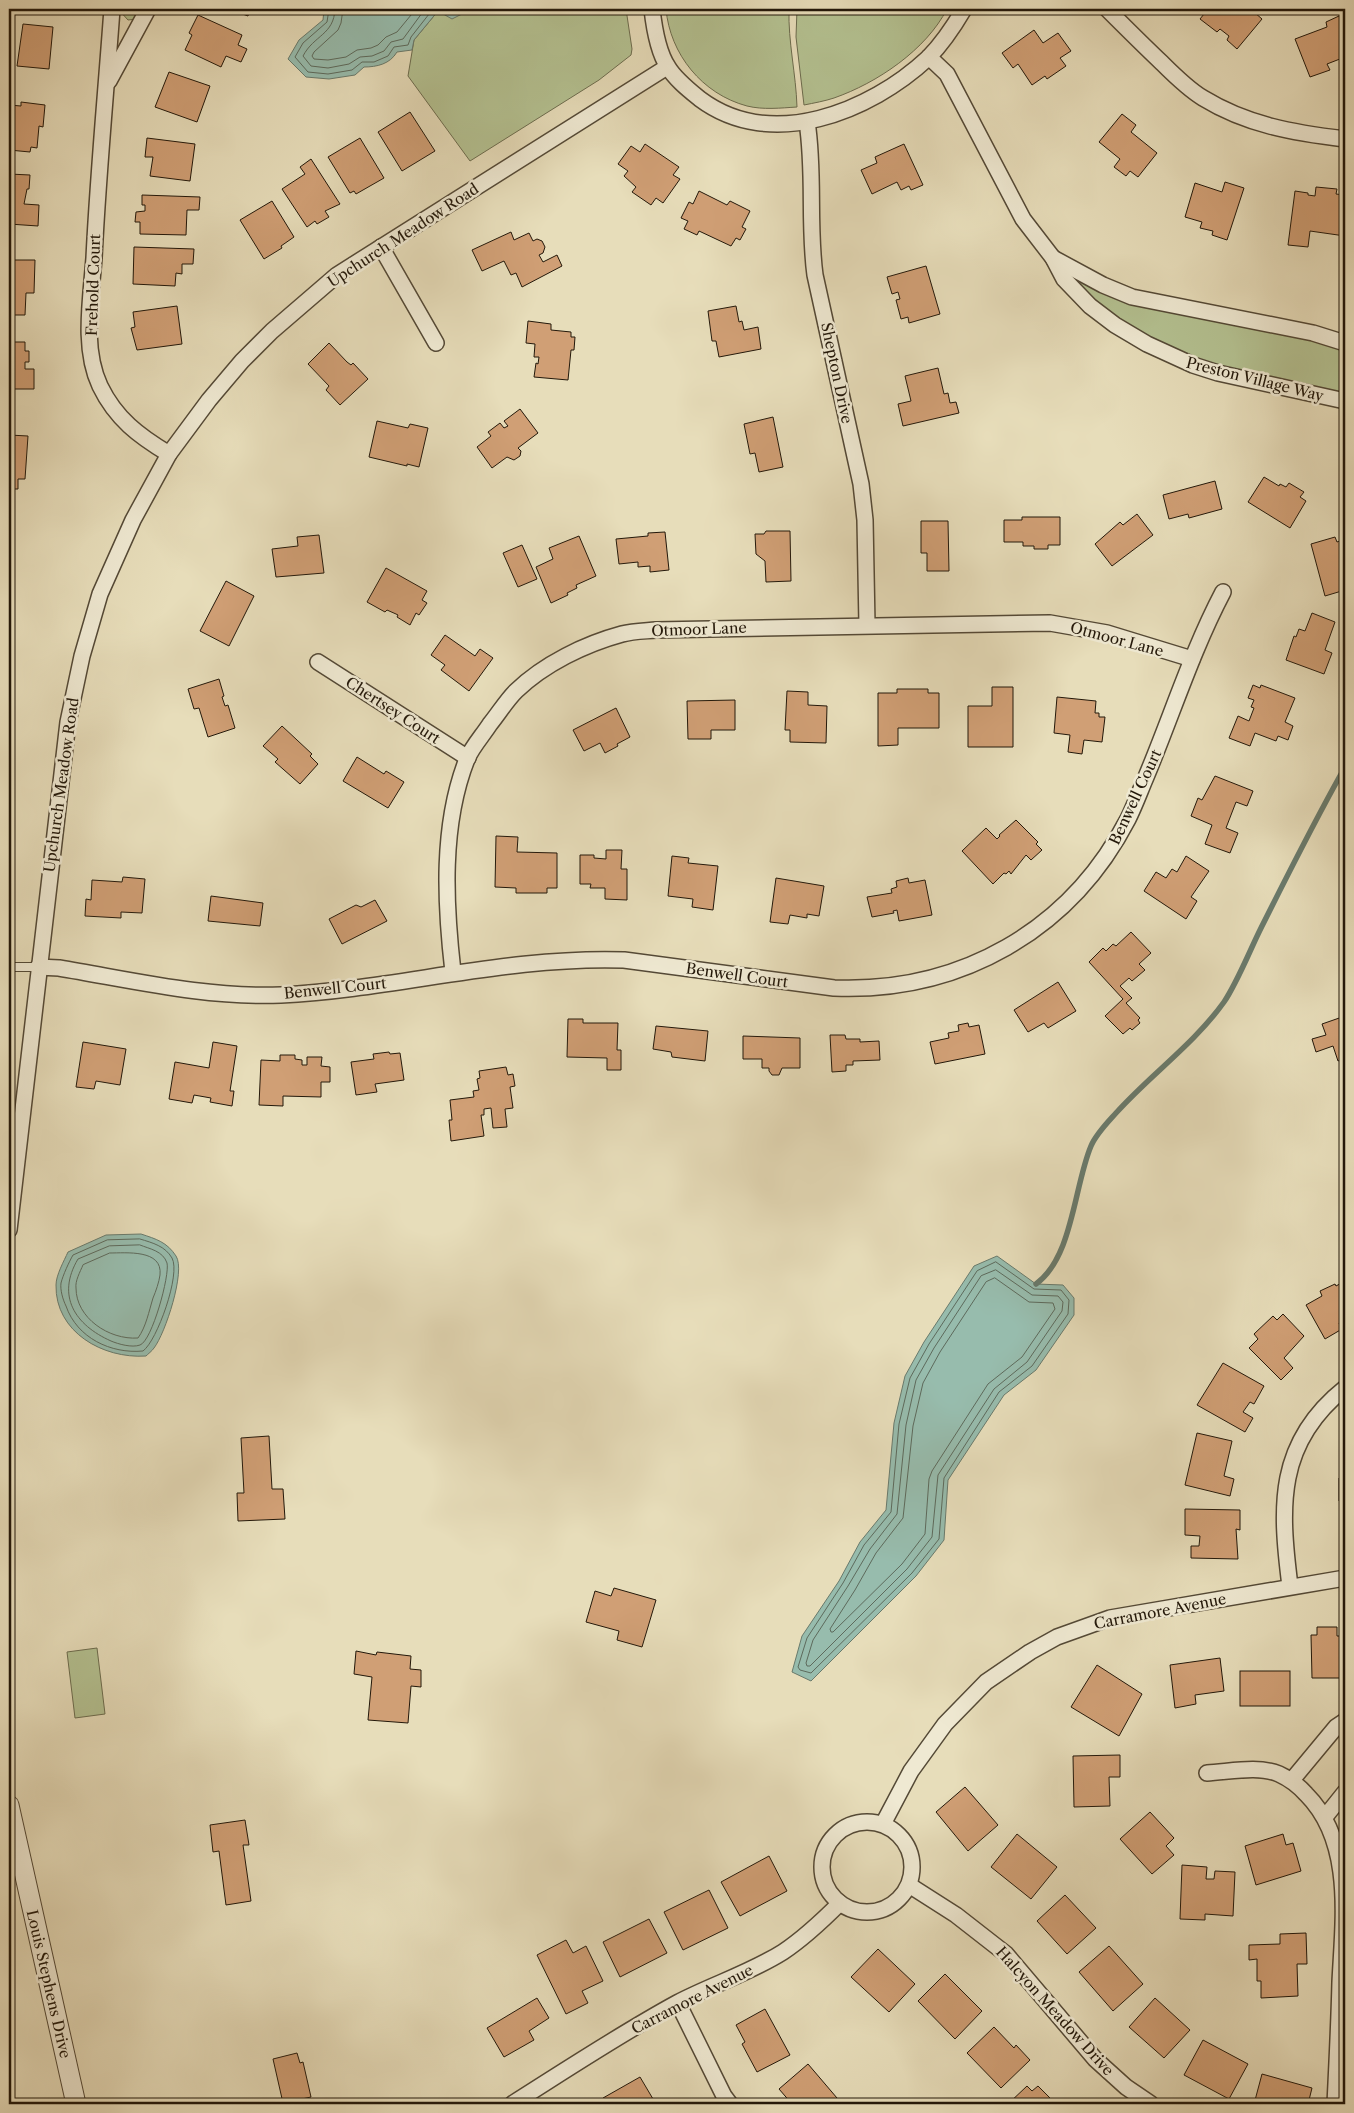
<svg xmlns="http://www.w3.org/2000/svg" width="1354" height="2113" font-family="'Libre Caslon Text',serif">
  <rect width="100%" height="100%" fill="#e7ddba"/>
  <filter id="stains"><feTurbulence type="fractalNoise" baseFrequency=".004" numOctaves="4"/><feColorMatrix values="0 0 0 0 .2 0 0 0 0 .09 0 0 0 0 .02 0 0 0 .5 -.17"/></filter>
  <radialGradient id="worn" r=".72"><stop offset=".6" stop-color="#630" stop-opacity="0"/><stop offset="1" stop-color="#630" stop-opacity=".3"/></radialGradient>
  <!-- green -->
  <g fill="#b4c191" stroke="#6c6c4e">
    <path d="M118 9H141L137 19 128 20Z"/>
    <path d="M465 9H626L632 49 631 55 599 80 470 161 408 76 414 40 438 11 464 13Z"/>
    <path d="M666 9H789C788 42 796 74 797 107 781 108 763 110 747 106 702 94 670 54 666 9Z"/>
    <path d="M797 9H947C926 50 877 83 834 98 825 101 814 103 804 105L796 37Z"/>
    <path d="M1064 270 1105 292 1298 334 1345 348V396L1207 364 1157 343 1110 317Z"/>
    <path d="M97 1648 105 1714 75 1718 67 1652Z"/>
  </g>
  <!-- water -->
  <g fill="#97bcad" stroke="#697a6c">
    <path d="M324 9H465L464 13 452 19 438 11 414 40 412 50 397 52C390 64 377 67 364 67L355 75 329 79 306 77 288 59 299 40 323 20Z"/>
    <path d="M141 1234C156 1239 167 1242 176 1256 186 1271 165 1334 154 1348 152 1351 148 1354 146 1356 103 1359 55 1332 56 1285 56 1275 64 1261 68 1252L106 1235Z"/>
    <path d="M997 1256 1036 1284 1063 1285 1074 1298V1315L1036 1370 1004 1395 948 1480 944 1540 916 1576 811 1681 792 1672 802 1636 839 1581 860 1542 886 1510 894 1423 905 1376 924 1342 974 1266Z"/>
  </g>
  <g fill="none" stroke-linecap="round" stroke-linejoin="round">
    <!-- shore -->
    <g stroke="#5d6a5c" stroke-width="1">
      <path d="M329 9 327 22 303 43 295 57 308 72 328 74 352 70 362 62H374L388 56 394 47 408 45 411 37 433 9"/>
      <path d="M335 9C334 35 314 35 303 56L311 66 328 68 349 64 360 57 372 56 384 51 391 42 403 39 425 9"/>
      <path d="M343 9 341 23 338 30 314 52 312 56 314 59 328 60 346 57 357 50 371 48 378 45 386 37 397 32 416 9"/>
      <path d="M140 1239C153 1243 165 1246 172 1258 181 1274 157 1341 143 1351 111 1354 77 1338 66 1306 63 1300 60 1290 61 1283 63 1275 69 1262 73 1255L107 1240Z"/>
      <path d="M140 1245C150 1249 163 1251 167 1263 170 1275 152 1341 140 1345 132 1348 118 1344 111 1341 75 1325 56 1296 78 1259L109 1246Z"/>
      <path d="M110 1253C126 1253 163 1249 160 1275 159 1282 156 1291 153 1298 149 1311 146 1327 138 1338 109 1340 76 1318 76 1288 75 1281 80 1272 83 1265Z"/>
      <path d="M996 1262 1034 1289 1061 1290 1069 1300 1068 1314 1032 1366 999 1392 944 1478 939 1539 912 1573 811 1673 800 1670 798 1667 807 1638 843 1583 864 1545 891 1512 899 1424 910 1378 929 1344 977 1271Z"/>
      <path d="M996 1270 1032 1295 1058 1296 1063 1302 1062 1311 1027 1362 994 1389 938 1475 932 1537 907 1569 810 1666H807L806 1663 813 1640 848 1586 870 1549 897 1514 906 1425 916 1380 934 1348 981 1276Z"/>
      <path d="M995 1278 1029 1302 1053 1303 1055 1309 1022 1357 988 1384 932 1471 929 1479 925 1534 902 1564 833 1632H831L830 1629 855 1590 876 1553 903 1518 913 1426 923 1383 940 1352 986 1282Z"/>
    </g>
    <!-- stream -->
    <path stroke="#697a6c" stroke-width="5.5" d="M1036 1284C1073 1257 1074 1186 1091 1146 1096 1134 1107 1123 1116 1113 1150 1075 1194 1044 1224 1002 1237 983 1250 950 1261 928 1288 874 1315 820 1345 767"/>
  </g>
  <!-- building -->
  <g fill="#d09f75" stroke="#23180a">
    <path d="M229 9H250L248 16Z"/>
    <path d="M1208 9H1257L1254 12 1262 19 1237 49 1227 40 1229 36 1220 29 1217 32 1200 19Z"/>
    <path d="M198 15 242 35 238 45 247 49 241 62 226 56 221 67 185 50 192 35 189 33Z"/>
    <path d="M1339 16 1342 24 1345 23V57L1327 64 1330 70 1310 77 1295 39 1327 27 1326 22Z"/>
    <path d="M23 24 53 27 49 69 17 66Z"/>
    <path d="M1034 30 1043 43 1058 33 1071 51 1060 58 1066 66 1047 79 1045 76 1032 85 1018 64 1013 68 1002 53Z"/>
    <path d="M169 72 210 86 197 122 155 107Z"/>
    <path d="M21 102 45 105 43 127 39 126 37 148 31 147 30 152 9 150V105L21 106Z"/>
    <path d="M410 112 435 151 402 171 378 132Z"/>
    <path d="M1122 114 1136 125 1131 132 1157 153 1138 177 1130 171 1126 176 1114 167 1120 159 1099 142Z"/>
    <path d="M147 138 195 144 190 181 150 176 153 157H145Z"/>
    <path d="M360 138 384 178 356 194 354 191 350 193 328 157Z"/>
    <path d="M645 144 679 167 673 175 680 179 663 203 656 198 651 205 632 192 636 187 624 176 628 171 618 164 631 146 640 152Z"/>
    <path d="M904 144 923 185 911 190 909 186 901 190 897 182 872 194 861 170 877 163 875 157Z"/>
    <path d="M311 159 340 204 325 211 329 217 317 224 315 221 307 227 282 189 305 174 300 167Z"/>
    <path d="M9 174 30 175 29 189H27L24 204 39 205 38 226 9 224Z"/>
    <path d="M1225 182 1244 188 1227 240 1212 235 1213 231 1200 228 1202 222 1185 217 1195 183 1222 192Z"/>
    <path d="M1316 187 1337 189 1336 194 1344 195 1345 236 1310 231 1308 247 1288 245 1295 191 1308 193V195L1315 196Z"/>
    <path d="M699 191 727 205 730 201 750 211 742 227 746 229 740 240 736 238 731 246 699 231 697 235 684 229 688 221 681 218 689 202 693 204Z"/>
    <path d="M142 195 200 197 199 210H187L186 235 140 234V222H135L136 212 145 211V205H142Z"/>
    <path d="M272 201 294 237 281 246 282 248 264 259 240 220Z"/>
    <path d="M511 232 514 240 529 233 533 241 537 239 542 241 545 247 543 253 539 255 543 262 557 255 562 266 522 287 516 273 511 275 504 261 482 271 472 250Z"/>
    <path d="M134 247 194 249 193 264H182V274L176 273 175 286 133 284Z"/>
    <path d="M9 260H35L34 293H26L25 315H9Z"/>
    <path d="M926 266 940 314 909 323 908 317 901 319 896 300 900 299 898 292 892 294 887 277Z"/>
    <path d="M177 306 182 344 137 350 131 328 135 327 133 312Z"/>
    <path d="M736 306 739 322 742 321 744 330 758 327 761 349 719 357 716 341H712L708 311Z"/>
    <path d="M528 321 551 324V330L571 332V337H575L574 350H571L568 380 534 377 536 363 538 364 539 357H534L535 344 526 343Z"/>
    <path d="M9 342H25V351H29V362H25V369H34V389H9Z"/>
    <path d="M329 343 347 362 351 365 353 363 368 379 340 405 326 390 329 386 308 364Z"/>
    <path d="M938 368 944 394 948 393 950 403 956 402 959 413 903 426 898 404 911 401 905 376Z"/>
    <path d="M520 409 538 433 518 448 521 451 520 456 514 460 507 457 492 468 477 447 491 436 488 432 500 423 504 428 508 426 504 421Z"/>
    <path d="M773 417 783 467 759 472 755 453 750 454 744 424Z"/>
    <path d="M377 421 408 428 410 424 428 428 419 467 407 464V466L369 457Z"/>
    <path d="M9 435 28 436 25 479H18V489H9Z"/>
    <path d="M1264 477 1279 486 1280 484 1286 487 1289 483 1304 492 1300 497 1306 501 1290 528 1248 502Z"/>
    <path d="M1215 481 1222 509 1189 518 1188 514 1169 519 1163 495Z"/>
    <path d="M1137 514 1153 535 1112 566 1095 544 1120 522 1123 525Z"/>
    <path d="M1022 517H1060V545H1048V549H1034V546H1023V542H1004V520H1022Z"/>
    <path d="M921 521H948L949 571H927V553H921Z"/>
    <path d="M766 531H790L791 581 766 582 765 561 756 554 755 534H764Z"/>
    <path d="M665 532 669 570 650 572V566L638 567V562L619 564 616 539 648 536V533Z"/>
    <path d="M319 535 324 573 276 577 272 549 298 546 297 537Z"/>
    <path d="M579 536 596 576 576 585 577 588 567 593 568 595 551 603 536 567 553 559 549 548Z"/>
    <path d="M1335 537 1337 542 1345 539V557L1343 558 1345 590 1325 596 1311 544Z"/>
    <path d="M522 545 537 579 518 587 503 553Z"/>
    <path d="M386 568 427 591 422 600 427 603 419 615 416 613 410 625 397 617 398 615 396 614 387 610 385 612 367 602Z"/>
    <path d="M226 581 254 596 229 646 200 631Z"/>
    <path d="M1312 613 1335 622 1325 650 1332 653 1324 674 1286 660 1294 636 1296 637 1299 629 1305 631Z"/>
    <path d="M445 635 475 656 480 649 493 658 469 691 441 670 445 665 431 655Z"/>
    <path d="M219 679 224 696 222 697 225 706 228 705 235 728 208 737 199 708 194 709 188 689Z"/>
    <path d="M1253 685 1260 688 1261 685 1295 698 1285 722 1293 726 1288 740 1278 736 1276 741 1255 733 1250 746 1229 738 1238 716 1249 721 1254 708 1251 707 1254 700 1248 698Z"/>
    <path d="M992 687H1013V747H968V706H992Z"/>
    <path d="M897 689H928V693H939V728H898V745L878 746V693H897Z"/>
    <path d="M787 691 808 692V705L827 706 826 743 790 742V730H785Z"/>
    <path d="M1057 697 1096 701 1095 713H1099V717H1105L1102 742 1084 740 1082 754 1068 752 1070 735 1054 733Z"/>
    <path d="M735 700V730H711V739H688L687 701Z"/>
    <path d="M616 708 630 737 617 744 618 746 605 753 600 743 584 751 573 730Z"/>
    <path d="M282 726 312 754 310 756 318 764 300 784 275 762 278 759 263 746Z"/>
    <path d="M357 757 384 774 386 771 404 782 388 808 343 781Z"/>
    <path d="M1215 776 1253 791 1247 806 1236 802 1226 828 1238 833 1230 853 1205 844 1212 825 1191 816 1198 798 1202 800Z"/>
    <path d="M1016 820 1038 842 1036 844 1042 850 1031 860 1026 855 1011 874 1009 871 1006 874 1004 873 993 884 962 851 986 828 997 839 1000 836 999 835Z"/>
    <path d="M496 836 518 837 517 852 557 853V888H547V893H516V888L495 887Z"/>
    <path d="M606 850H622L621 869H627V900L605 899V888H590L591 884H580V855H594V858L606 859Z"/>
    <path d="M672 856 689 858 688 863 718 866 713 910 692 907 693 899 668 896Z"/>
    <path d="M1186 856 1209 871 1191 897 1197 901 1186 919 1144 891 1156 872 1166 878 1172 869 1177 872Z"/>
    <path d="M123 877 145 879 142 913 121 912V918L85 916 86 899 91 900 92 880 122 882Z"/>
    <path d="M776 878 824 886 819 916 807 914V918L790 915 788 924 770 922Z"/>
    <path d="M908 878 909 883 925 880 932 915 899 921 897 910 893 911 894 913 872 917 867 897 892 893 891 889 897 887 896 881Z"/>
    <path d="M211 896 263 903 260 926 208 921Z"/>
    <path d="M375 900 387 921 342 944 329 919 356 905 361 907Z"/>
    <path d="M1131 932 1151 953 1139 964 1145 970 1132 981 1129 978 1120 986 1132 998 1126 1003 1140 1018 1138 1020 1140 1023 1132 1030 1130 1028 1123 1034 1105 1016 1123 999 1089 962 1103 948 1106 951 1113 944 1116 946Z"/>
    <path d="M1058 982 1076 1011 1048 1028 1044 1023 1028 1032 1014 1010Z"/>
    <path d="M1345 1016V1058L1338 1061 1333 1046 1316 1052 1312 1039 1326 1035 1322 1024Z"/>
    <path d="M568 1019H583V1023H618L617 1050H621V1070H607V1058L567 1057Z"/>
    <path d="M968 1023 969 1027 979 1025 985 1054 935 1064 930 1042 949 1038 948 1033 959 1031 958 1025Z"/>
    <path d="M656 1026 708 1031 705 1061 672 1057 671 1052 653 1049Z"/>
    <path d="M830 1035H845L846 1039H860V1042L879 1041 880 1060 853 1061V1065H846V1071L832 1072Z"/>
    <path d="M743 1036 800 1038V1068H782L779 1075H772L769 1071V1068H762V1059H743Z"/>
    <path d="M83 1042 126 1049 120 1085 96 1081 94 1089 76 1087Z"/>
    <path d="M213 1042 237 1046 230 1091H234L232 1106 210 1102 211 1098 194 1095 192 1103 169 1099 175 1062 209 1068Z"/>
    <path d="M389 1052 390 1054 400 1053 404 1080 375 1084 377 1092 356 1095 351 1062 374 1059 373 1054Z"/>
    <path d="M280 1055H295V1059L302 1060V1065H307V1057H322L321 1066 330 1067V1082H321V1097L283 1096V1106L259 1105 261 1060 280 1061Z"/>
    <path d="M506 1067 508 1075 513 1074 515 1086 510 1087 513 1108 505 1109 507 1127 493 1128 491 1108 484 1109V1115H481L484 1136 451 1141 449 1120H452L450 1100 474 1097 473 1091 479 1090 477 1079 480 1078 479 1071Z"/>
    <path d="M1345 1281V1320L1339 1323 1342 1329 1325 1339 1306 1305 1322 1296 1320 1291 1335 1284 1336 1286Z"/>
    <path d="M1283 1314 1304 1336 1284 1358 1293 1368 1281 1380 1249 1348 1258 1339 1254 1334 1273 1316 1277 1320Z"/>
    <path d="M1223 1363 1264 1386 1254 1404 1250 1402 1243 1412 1253 1418 1245 1432 1197 1405Z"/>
    <path d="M1197 1433 1232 1441 1224 1476 1234 1479 1230 1496 1185 1485Z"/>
    <path d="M269 1436 272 1489H283L285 1519 238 1521 237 1493H244L241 1438Z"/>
    <path d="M1339 1478 1345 1479V1526L1341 1525 1342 1501H1339Z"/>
    <path d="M1185 1509 1240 1510V1530L1236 1529 1238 1559 1191 1558V1546H1199L1200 1536 1185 1535Z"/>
    <path d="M614 1588 656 1600 642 1647 617 1640 619 1631 586 1622 595 1591 611 1596Z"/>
    <path d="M1317 1627H1337V1636H1345V1678H1312L1311 1635H1317Z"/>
    <path d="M356 1651 376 1655 377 1652 411 1656 410 1669 421 1670V1687L411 1686 408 1723 368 1720 372 1677 354 1674Z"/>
    <path d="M1220 1658 1224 1691 1195 1695 1196 1704 1175 1708 1170 1665Z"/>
    <path d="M1097 1665 1142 1694 1119 1736 1071 1707Z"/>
    <rect x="1240" y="1671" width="50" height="35"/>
    <path d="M1120 1755V1777H1109L1110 1806 1074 1807 1073 1756Z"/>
    <path d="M965 1787 998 1825 968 1851 936 1812Z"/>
    <path d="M1150 1812 1174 1838 1166 1846 1174 1855 1152 1874 1120 1839Z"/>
    <path d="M245 1820 249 1845H243L251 1901 226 1905 219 1851 213 1852 210 1825Z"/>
    <path d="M1017 1834 1057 1867 1031 1899 991 1867Z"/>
    <path d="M1283 1834 1286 1845 1293 1843 1301 1871 1256 1885 1245 1846Z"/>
    <path d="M769 1856 787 1891 740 1916 721 1882Z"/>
    <path d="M1182 1865 1207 1867 1206 1879H1214L1215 1871 1235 1872 1233 1916 1205 1914V1920L1180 1919Z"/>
    <path d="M709 1890 728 1928 683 1950 664 1912Z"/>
    <path d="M1065 1895 1096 1928 1067 1954 1037 1921Z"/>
    <path d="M649 1919 667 1953 620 1977 603 1942Z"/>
    <path d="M1306 1933 1307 1964H1297L1298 1996 1261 1998V1981H1257V1959L1249 1960V1945L1280 1944V1934Z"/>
    <path d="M566 1940 573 1953 586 1946 603 1981 582 1991 588 2003 566 2014 537 1955Z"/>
    <path d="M1109 1946 1143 1984 1113 2011 1079 1972Z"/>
    <path d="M878 1949 915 1984 889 2012 851 1977Z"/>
    <path d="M945 1974 982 2011 955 2039 918 2001Z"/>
    <path d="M537 1998 549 2018 529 2031 534 2040 504 2057 487 2028Z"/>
    <path d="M1155 1998 1190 2030 1164 2058 1129 2027Z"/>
    <path d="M765 2009 790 2055 757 2072 742 2044 745 2042 736 2025Z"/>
    <path d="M994 2027 1014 2048 1016 2045 1030 2060 1001 2088 967 2053Z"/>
    <path d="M1203 2040 1248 2064 1229 2099 1184 2075Z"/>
    <path d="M297 2053 300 2063 303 2062 311 2097 283 2103 273 2059Z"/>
    <path d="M808 2064 837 2098 830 2104H792L779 2089Z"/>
    <path d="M1262 2074 1312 2088 1308 2104H1254Z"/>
    <path d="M640 2077 656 2104H606L603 2098Z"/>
    <path d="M1027 2086 1032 2091 1038 2086 1056 2104H1008Z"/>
  </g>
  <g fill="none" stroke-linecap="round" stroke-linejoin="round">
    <defs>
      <path id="service" d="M9 967H38"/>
      <g id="minor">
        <path d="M112 9C106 92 98 175 94 258 91 299 82 348 100 386 116 419 139 436 169 454"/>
        <path d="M652 9C654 27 658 52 668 67 675 79 689 90 700 99 771 152 870 112 928 58 942 44 954 26 964 9"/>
        <path d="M1107 9C1125 27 1143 45 1162 63 1174 75 1188 89 1203 98 1247 125 1294 133 1345 139"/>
        <path d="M929 57 947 74 1023 219 1053 258 1064 279 1090 306 1115 325 1147 344 1193 365 1218 373 1345 401"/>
        <path d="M109 81 148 9"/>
        <path d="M807 122C815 173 808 224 815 275L861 484 865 520 867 625"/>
        <path d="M381 247 436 343"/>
        <path d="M1053 258 1103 285 1132 297 1313 333 1345 343"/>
        <path d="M318 662 468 758"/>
        <path d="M38 967 59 968C132 980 206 998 281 995 396 989 508 956 624 960L834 988C960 993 1070 931 1128 819 1135 805 1140 791 1146 777 1172 715 1192 651 1223 592"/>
        <path d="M453 972C445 903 441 825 467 759 472 747 483 735 490 724 499 713 506 701 516 691 544 664 585 644 622 634 633 631 645 631 656 630L1050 623 1107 633 1192 659"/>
        <path d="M9 1230 68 722 82 656 100 594 133 520 169 454 209 400 242 361 272 331 337 275 667 67"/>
        <path d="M1290 1586C1280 1507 1276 1443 1345 1388"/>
        <path d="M1207 1773C1229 1772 1258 1765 1279 1774 1290 1779 1298 1785 1306 1794 1354 1842 1343 1920 1340 1982 1339 2023 1337 2064 1335 2104"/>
        <path d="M1292 1780 1336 1727 1345 1721"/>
        <path d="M1325 1817 1345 1792"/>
        <circle cx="867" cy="1867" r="45"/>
        <path d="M883 1824 911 1771 945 1724 986 1682 1030 1652 1057 1637 1110 1618 1345 1578"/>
        <path d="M909 1885 956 1915 1006 1954 1095 2059 1126 2087 1151 2104"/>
        <path d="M678 2003 724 2096 730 2104"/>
        <path d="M512 2104C566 2070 620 2034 677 2003 711 1985 750 1973 783 1952 804 1938 822 1921 840 1903"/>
      </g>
      <path id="tertiary" d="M9 1805 76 2104"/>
    </defs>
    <!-- service casing -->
    <use href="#service" stroke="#544936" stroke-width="10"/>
    <!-- minor casing -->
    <use href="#minor" stroke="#544936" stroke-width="18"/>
    <!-- tertiary casing -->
    <use href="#tertiary" stroke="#544936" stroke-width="21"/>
    <!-- service -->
    <use href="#service" stroke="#efe9d2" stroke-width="8"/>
    <!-- minor -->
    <use href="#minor" stroke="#efe9d2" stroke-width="15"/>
    <!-- tertiary -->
    <use href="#tertiary" stroke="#efe9d2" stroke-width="19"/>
  </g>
  <g text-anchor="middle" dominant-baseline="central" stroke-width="5" stroke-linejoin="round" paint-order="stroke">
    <!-- street labels -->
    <g font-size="15" fill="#23180a" stroke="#efe9d2">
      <text transform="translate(403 235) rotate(-33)">Upchurch Meadow Road</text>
      <text transform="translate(93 285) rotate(-88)">Frehold Court</text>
      <text transform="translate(837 373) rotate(78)">Shepton Drive</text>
      <text transform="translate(1255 379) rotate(14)">Preston Village Way</text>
      <text transform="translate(699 629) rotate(-2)">Otmoor Lane</text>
      <text transform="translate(1117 639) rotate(15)">Otmoor Lane</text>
      <text transform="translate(393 710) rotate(33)">Chertsey Court</text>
      <text transform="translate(61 785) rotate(-82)">Upchurch Meadow Road</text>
      <text transform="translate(1135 797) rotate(-65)">Benwell Court</text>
      <text transform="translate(737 975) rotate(8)">Benwell Court</text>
      <text transform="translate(335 988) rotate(-6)">Benwell Court</text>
      <text transform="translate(1160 1611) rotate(-11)">Carramore Avenue</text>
      <text transform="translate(49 1984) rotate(77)">Louis Stephens Drive</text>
      <text transform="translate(692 1999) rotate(-27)">Carramore Avenue</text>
      <text transform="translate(1055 2011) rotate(48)">Halcyon Meadow Drive</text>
    </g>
  </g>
  <!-- margin -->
  <rect width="1354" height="2113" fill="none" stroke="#e7ddba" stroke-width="30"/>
  <rect x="10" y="10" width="1334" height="2093" fill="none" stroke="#23180a" stroke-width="2.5"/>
  <rect x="15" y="15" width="1324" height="2083" fill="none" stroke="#23180a"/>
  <rect width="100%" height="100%" filter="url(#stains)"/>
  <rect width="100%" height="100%" fill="url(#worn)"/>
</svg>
